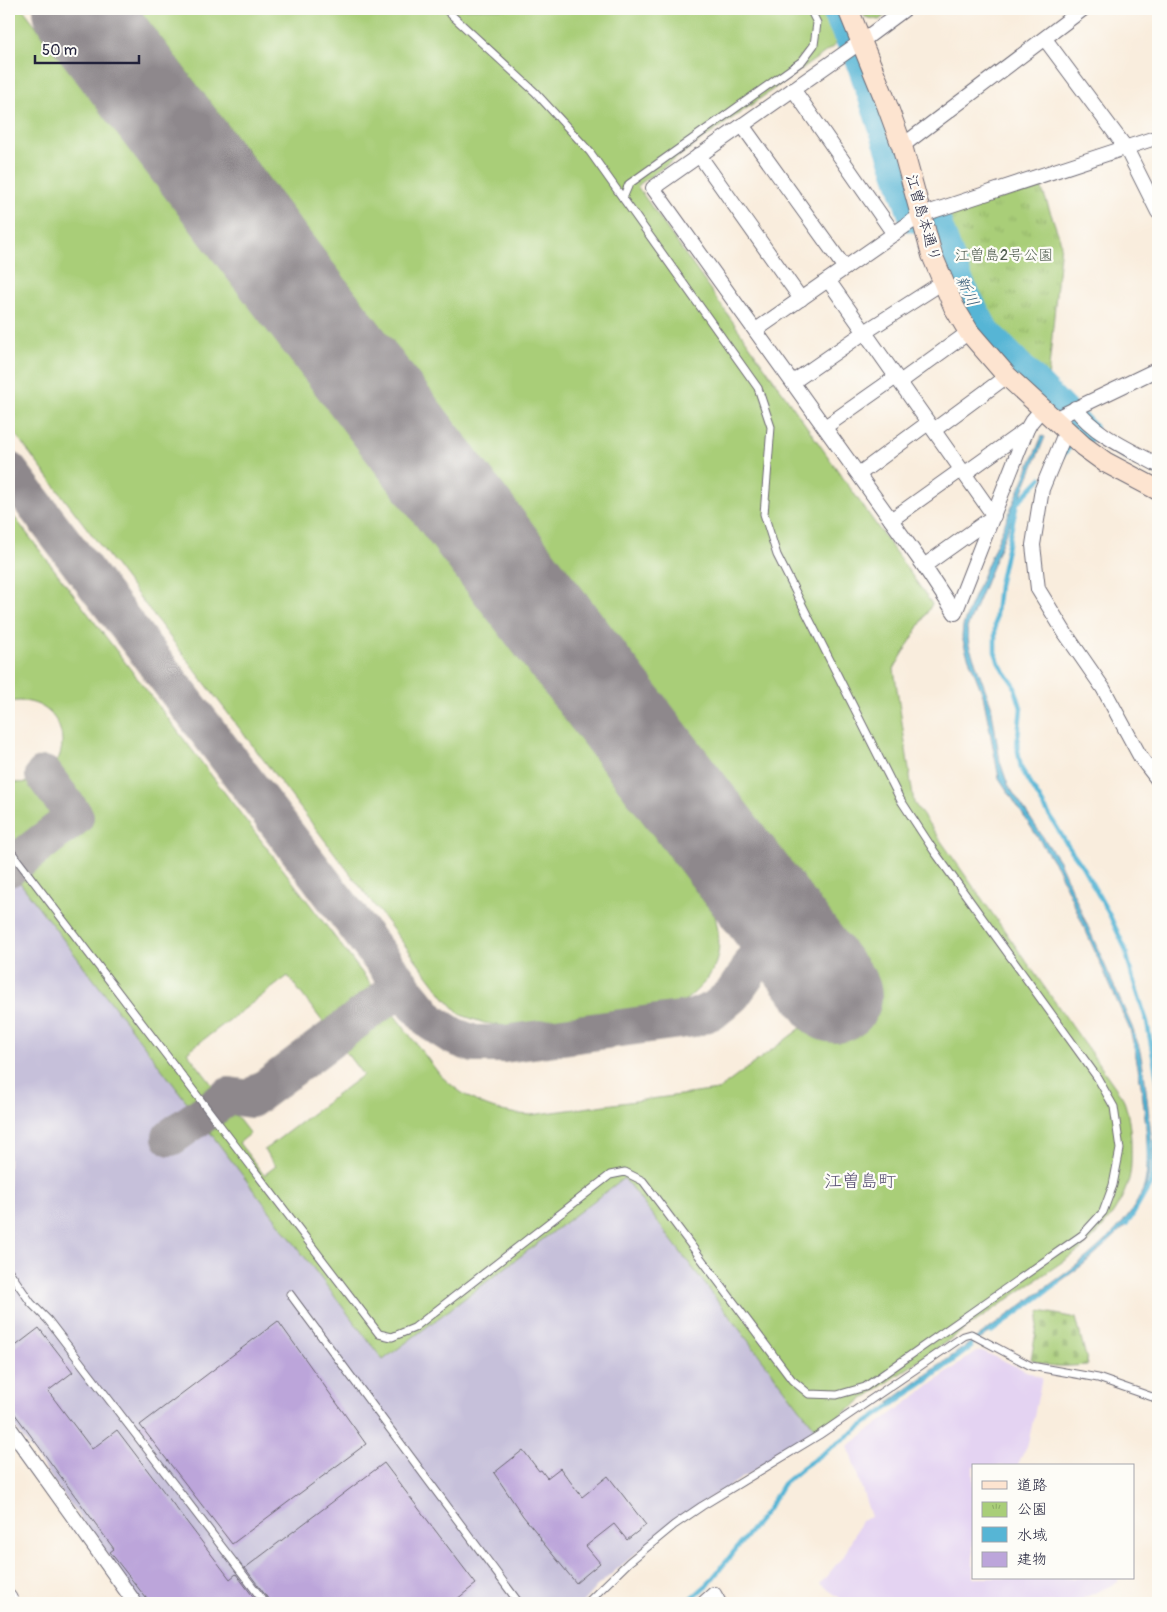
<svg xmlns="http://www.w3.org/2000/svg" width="1167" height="1612" font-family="Pangolin,'Klee One',sans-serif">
  <defs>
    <pattern id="cemetery-stones" width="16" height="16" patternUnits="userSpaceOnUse" patternTransform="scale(1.25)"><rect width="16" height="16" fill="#a9ce78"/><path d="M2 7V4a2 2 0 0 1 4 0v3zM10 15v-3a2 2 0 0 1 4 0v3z" fill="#91b169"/></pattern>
    <pattern id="park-tufts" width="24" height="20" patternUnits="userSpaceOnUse" patternTransform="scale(1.25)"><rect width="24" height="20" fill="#a9ce78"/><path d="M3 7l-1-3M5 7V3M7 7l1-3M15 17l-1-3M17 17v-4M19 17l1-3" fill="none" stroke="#91b169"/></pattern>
  </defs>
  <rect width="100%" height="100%" fill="#fdfcf7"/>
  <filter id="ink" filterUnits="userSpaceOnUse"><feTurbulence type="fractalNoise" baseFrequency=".02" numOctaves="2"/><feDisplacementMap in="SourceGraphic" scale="10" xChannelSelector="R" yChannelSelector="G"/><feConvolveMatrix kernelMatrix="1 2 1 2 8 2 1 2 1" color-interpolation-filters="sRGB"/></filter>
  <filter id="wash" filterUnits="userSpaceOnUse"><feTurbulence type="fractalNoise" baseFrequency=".0096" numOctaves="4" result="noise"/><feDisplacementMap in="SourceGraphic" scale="20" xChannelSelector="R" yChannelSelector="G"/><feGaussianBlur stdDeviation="1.12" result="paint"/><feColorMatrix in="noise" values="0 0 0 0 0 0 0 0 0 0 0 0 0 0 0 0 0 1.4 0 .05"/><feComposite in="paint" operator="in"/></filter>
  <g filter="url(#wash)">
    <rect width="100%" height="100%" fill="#f9eddd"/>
    <!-- built -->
    <path fill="#e4d3f2" d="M982 1351 1042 1378 1028 1444 1017 1466H973V1578H1118V1582L1074 1603H847L820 1584 845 1554 861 1521 871 1517 848 1446 974 1353Z"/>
    <!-- industrial -->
    <path fill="#c6c0da" d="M9 868 383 1360 624 1178 817 1431 675 1520 596 1587 582 1603H141L9 1419Z"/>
    <!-- grass -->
    <g fill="#a9ce78" stroke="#66785a" fill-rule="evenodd">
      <path d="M9 9H23L715 916C722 944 721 967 699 988 695 992 689 998 684 1001 678 1003 671 1004 665 1006L507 1026 484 1023 461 1015 445 998 9 426Z"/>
      <path d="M139 9H825C834 22 842 30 834 46L637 186 932 604 894 669 914 803 1123 1098C1128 1112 1130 1125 1131 1140 1131 1152 1132 1167 1129 1179 1121 1207 1103 1230 1081 1249L817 1431 624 1178 383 1360 9 868V781C18 784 26 783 35 780 82 761 64 692 9 702V510L440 1075C468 1101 493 1113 531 1115L718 1090 801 1028 873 971ZM288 976 363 1075 264 1150 276 1166 264 1175 239 1143 250 1134 187 1052Z"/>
    </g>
    <!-- cemetery -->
    <path fill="url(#cemetery-stones)" stroke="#66785a" d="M1040 1311 1076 1318 1088 1365C1069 1366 1048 1369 1031 1359Z"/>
    <!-- park -->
    <g fill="url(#park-tufts)" stroke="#66785a">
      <path d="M861 9H894L879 20 865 17Z"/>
      <path d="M1041 186 1061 242 1046 400C1012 366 973 331 955 285 947 264 941 241 934 219Z"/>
    </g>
    <!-- water -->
    <g fill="#56b5d5" stroke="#3c6c88">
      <path d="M951 251C954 261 957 273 962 284 981 329 1019 363 1053 398L1050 402C1016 370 978 336 959 293 953 280 949 266 944 253Z"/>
      <path d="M1085 425 1158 470V476L1102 447 1081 430Z"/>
      <path d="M1042 436 1045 437 967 628 969 645 991 705 1000 762 1008 785 1059 861 1132 1027 1139 1047 1144 1072 1152 1143V1157L1145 1191 1129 1223 1117 1234 1084 1264 891 1404 889 1402 1081 1262C1106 1241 1130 1220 1143 1190 1155 1159 1139 1063 1130 1030L1069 893 1057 867 999 778 983 695 966 651 962 637 963 626 970 606Z"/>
    </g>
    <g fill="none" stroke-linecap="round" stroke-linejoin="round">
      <!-- stream -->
      <g stroke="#56b5d5" stroke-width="4.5">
        <path d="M1062 456 1074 443"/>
        <path d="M1041 478 1017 503 999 585 995 624V652L1000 665 1014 685 1021 708 1017 746 1021 768 1068 846 1081 864 1108 912 1125 948 1132 976 1147 1022 1158 1083"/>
        <path d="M1126 1224 1131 1218 1150 1185 1154 1164 1158 1118"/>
        <path d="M991 1332 1058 1283"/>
        <path d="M686 1603 708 1584 768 1509 783 1484 802 1468 926 1381 971 1347"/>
      </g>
      <!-- river -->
      <path stroke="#56b5d5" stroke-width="25" d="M833 9 859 64 912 220 939 222 960 279 987 330 1086 431"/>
      <!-- taxiway -->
      <g stroke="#8e888c" stroke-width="38">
        <path d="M9 471 411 998 431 1022 453 1036 474 1044H504L694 1018 714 1010 732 995 747 974 757 955 770 911"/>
        <path d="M9 868 75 817 44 775"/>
        <path d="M171 1137 229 1096 251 1099 402 986"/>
      </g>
      <!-- runway -->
      <path stroke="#8e888c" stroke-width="94" d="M80 9 835 996"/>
    </g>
    <g id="blocks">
      <!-- building -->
      <g fill="#bca5da">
        <path d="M278 1321 366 1444 232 1544 140 1425Z"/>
        <path d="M39 1328 73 1372 48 1391 92 1449 117 1430 230 1579 236 1574 258 1603H150L110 1552 114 1549 9 1406V1351Z"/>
        <path d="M523 1450 539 1471 541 1470 547 1478 560 1468 582 1497 608 1476 646 1525 627 1540 614 1524 586 1546 600 1563 576 1583 540 1539 541 1538 523 1516 494 1473Z"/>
        <path d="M384 1463 476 1584 452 1603H270L269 1600 245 1568Z"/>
      </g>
    </g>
  </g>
  <g filter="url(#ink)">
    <use href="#blocks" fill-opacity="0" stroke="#6d6974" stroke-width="1"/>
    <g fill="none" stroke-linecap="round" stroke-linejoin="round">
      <defs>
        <g id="lane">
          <path d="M623 198 629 184 802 61 814 45 817 23 810 9"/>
          <path d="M9 849 379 1334 392 1337 414 1328 610 1175 625 1172 643 1181 792 1380 809 1394 837 1395 865 1387 1082 1235 1103 1212 1113 1185 1120 1149 1114 1107 1097 1077 934 851 900 799 777 555 764 514 771 427 758 388 590 152 535 92 445 9"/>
          <path d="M9 1271 31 1303 48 1320 265 1603"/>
          <path d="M290 1294 519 1603"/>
          <path d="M587 1603 629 1562 674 1525 702 1506 819 1435 964 1336 971 1334 1031 1366 1098 1378 1158 1399"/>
        </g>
        <g id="street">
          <path d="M905 9 862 41 653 188 924 566 955 613 1027 429 1031 422 1042 409"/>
          <path d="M1045 39 1126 148 1158 212"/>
          <path d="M793 89 894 234"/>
          <path d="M742 125 845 268"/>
          <path d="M902 146 1083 9"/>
          <path d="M699 155 801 299"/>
          <path d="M828 280 994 516 924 566"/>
          <path d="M756 330 921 215 1158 137"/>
          <path d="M793 382 865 332 943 282"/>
          <path d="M900 382 969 332"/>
          <path d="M1075 408C1095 435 1129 449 1158 465"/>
          <path d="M1054 419 1158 369"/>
          <path d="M825 427 896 377"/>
          <path d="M934 430 1007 376"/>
          <path d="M1066 431 1042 489 1033 545 1038 589 1065 633 1103 688 1141 758 1158 780"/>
          <path d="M859 474 928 423"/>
          <path d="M964 474 1027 429"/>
          <path d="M891 520 961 470"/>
          <path d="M9 1427 135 1603"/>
          <path d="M9 1597 12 1603"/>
          <path d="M704 1603 714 1594 719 1603"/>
        </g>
        <path id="secondary" d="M848 9 884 97 902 146 932 255 954 307 969 332 1007 376 1083 446 1105 462 1158 490"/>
      </defs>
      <!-- lane casing -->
      <use href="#lane" stroke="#6d6974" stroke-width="9"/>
      <!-- street casing -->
      <use href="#street" stroke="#6d6974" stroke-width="16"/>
      <!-- secondary casing -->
      <use href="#secondary" stroke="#6d6974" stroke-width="22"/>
      <!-- lane -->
      <use href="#lane" stroke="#fff" stroke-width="7"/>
      <!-- street -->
      <use href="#street" stroke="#fff" stroke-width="14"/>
      <!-- secondary -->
      <use href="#secondary" stroke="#fde4d0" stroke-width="20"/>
    </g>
  </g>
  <g text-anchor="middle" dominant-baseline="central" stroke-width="4.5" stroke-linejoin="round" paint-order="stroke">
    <!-- street labels -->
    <g font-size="15" fill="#22223b" stroke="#fdfcf7">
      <text transform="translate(923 218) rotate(74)">江曽島本通り</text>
    </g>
    <!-- park labels -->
    <g font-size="15" fill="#515e50" stroke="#fdfcf7">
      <text x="1004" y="255">江曽島2号公園</text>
    </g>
    <!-- water labels -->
    <g font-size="16" font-style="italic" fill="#375d79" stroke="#fdfcf7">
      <text transform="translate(967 291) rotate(64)">新川</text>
    </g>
    <!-- quarter labels -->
    <g font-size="18" fill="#585073" stroke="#fdfcf7">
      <text x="860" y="1181">江曽島町</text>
    </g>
  </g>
  <!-- margin -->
  <rect width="1167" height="1612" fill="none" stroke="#fdfcf7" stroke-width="30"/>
  <!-- legend -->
  <rect x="972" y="1464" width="162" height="115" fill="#fdfcf7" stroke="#a5a5ac"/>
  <rect x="982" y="1481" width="25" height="8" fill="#fde4d0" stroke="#a5a5ac"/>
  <text x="1017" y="1490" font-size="15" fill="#22223b">道路</text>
  <rect x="982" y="1502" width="25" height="15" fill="url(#park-tufts)" stroke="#a5a5ac"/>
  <text x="1017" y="1514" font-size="15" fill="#22223b">公園</text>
  <rect x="982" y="1527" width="25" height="15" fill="#56b5d5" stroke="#a5a5ac"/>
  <text x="1017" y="1540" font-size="15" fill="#22223b">水域</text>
  <rect x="982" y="1552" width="25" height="15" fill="#bca5da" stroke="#a5a5ac"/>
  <text x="1017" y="1564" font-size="15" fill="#22223b">建物</text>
  <!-- scale -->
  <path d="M35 55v8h104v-8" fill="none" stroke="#22223b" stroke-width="2.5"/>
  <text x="42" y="55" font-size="15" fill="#22223b" stroke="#fdfcf7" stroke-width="4" paint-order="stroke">50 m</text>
</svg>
